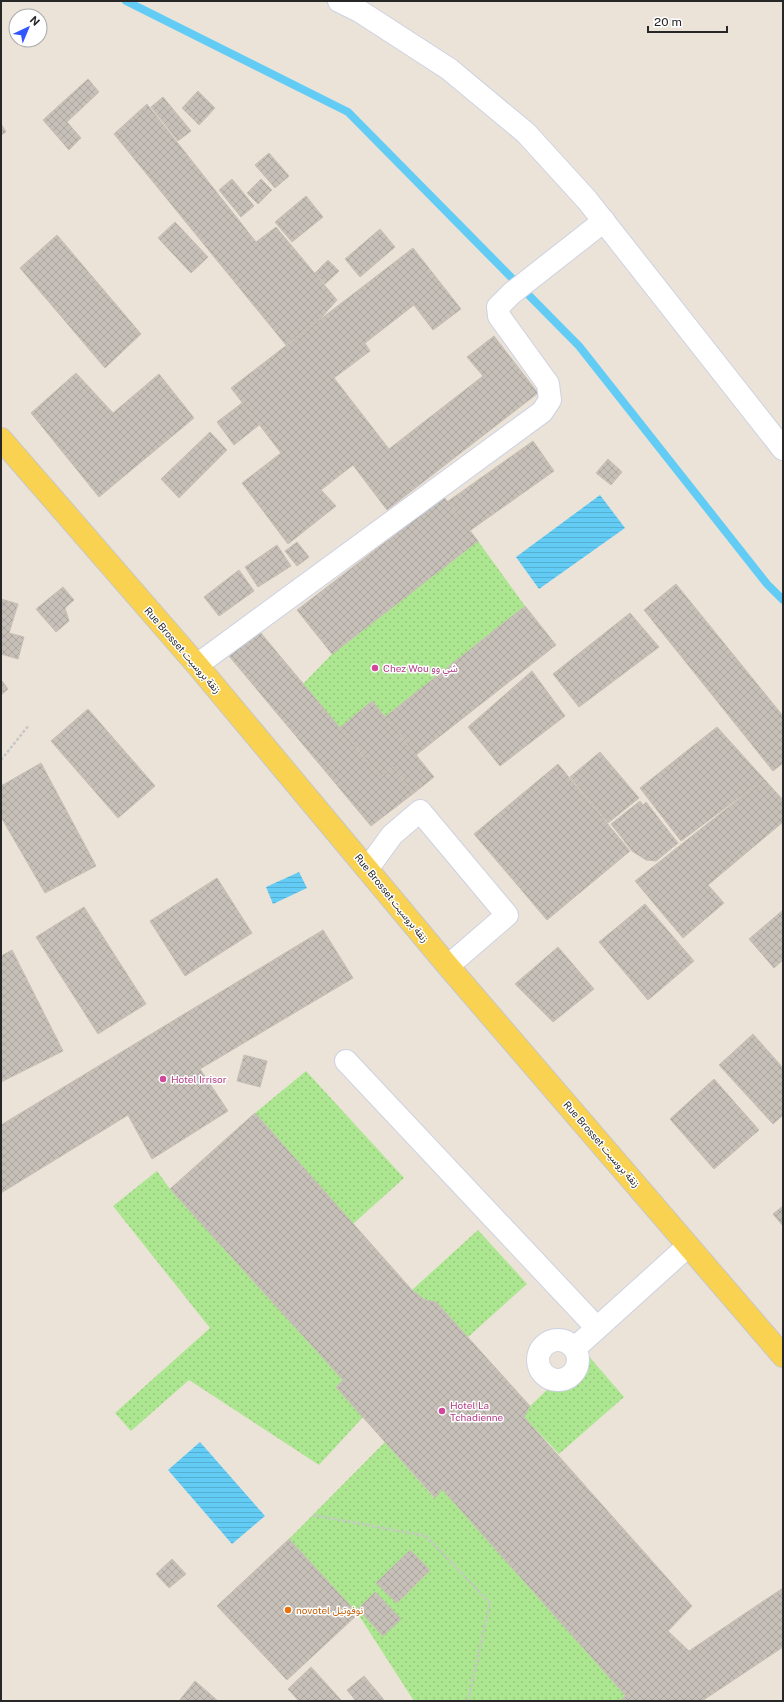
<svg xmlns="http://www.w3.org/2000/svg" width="784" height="1702" font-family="'Public Sans','Noto Sans Arabic',sans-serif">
  <defs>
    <pattern id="park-dots" width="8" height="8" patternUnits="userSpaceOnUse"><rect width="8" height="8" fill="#ace690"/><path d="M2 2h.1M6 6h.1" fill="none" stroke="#94c57c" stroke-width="1.8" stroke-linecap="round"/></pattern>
    <pattern id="water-rules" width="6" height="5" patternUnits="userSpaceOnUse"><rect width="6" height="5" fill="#63ccf5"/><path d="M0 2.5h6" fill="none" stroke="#56afd2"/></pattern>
    <pattern id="building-cross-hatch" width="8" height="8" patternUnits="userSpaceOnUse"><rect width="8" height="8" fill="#c6c0b8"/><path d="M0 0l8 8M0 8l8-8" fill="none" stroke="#aaa59e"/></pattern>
  </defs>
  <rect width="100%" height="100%" fill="#ebe3d8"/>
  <!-- park -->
  <g fill="url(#park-dots)">
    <path d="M478 541 525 606 385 717 372 701 340 728 303 684 332 654Z"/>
    <path d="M306 1071 404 1178 353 1224 255 1113Z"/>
    <path d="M157 1171 170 1189 343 1380 336 1387 363 1417 319 1465 189 1380 131 1431 115 1413 210 1328 113 1206Z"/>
    <path d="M478 1230 527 1284 468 1337 436 1302 425 1300 412 1290Z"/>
    <path d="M586 1353 624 1397 559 1454 524 1417 530 1406Z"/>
    <path d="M385 1442 434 1498 442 1489 626 1696 619 1701H414L358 1614 289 1539Z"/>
  </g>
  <!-- water -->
  <g fill="url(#water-rules)">
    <path d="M600 495 625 528 539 589 516 557Z"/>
    <path d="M299 872 307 888 273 904 266 887Z"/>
    <path d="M200 1442 265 1516 232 1544 168 1470Z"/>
  </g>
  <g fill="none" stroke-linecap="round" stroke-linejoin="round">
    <!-- stream -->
    <path stroke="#63ccf5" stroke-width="8" d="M126 1 348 112 579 346 767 584 783 600"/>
  </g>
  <!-- building -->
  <g fill="url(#building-cross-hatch)" stroke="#c6bfb2">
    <path d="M88 79 99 92 67 122 81 138 69 150 43 120Z"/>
    <path d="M198 91 215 108 199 125 182 108Z"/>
    <path d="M163 97 191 131 178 141 151 107Z"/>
    <path d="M147 104 256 242 276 227 337 300 321 318 286 345 114 134Z"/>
    <path d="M1 124 6 132 1 135Z"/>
    <path d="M269 153 289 176 275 188 255 165Z"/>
    <path d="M232 179 254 206 241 217 219 190Z"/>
    <path d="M261 179 272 190 258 204 247 193Z"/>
    <path d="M306 196 323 217 292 242 275 222Z"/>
    <path d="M175 222 208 257 191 273 158 238Z"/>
    <path d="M380 229 395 247 360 277 345 259Z"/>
    <path d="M57 235 141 334 105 368 20 268Z"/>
    <path d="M413 248 461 309 433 330 414 305 365 343 370 351 334 378 389 449 483 376 467 357 494 336 538 393 387 510 353 465 321 490 336 506 288 544 242 483 281 453 231 388Z"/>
    <path d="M328 260 339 271 325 284 315 273Z"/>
    <path d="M76 373 113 413 159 374 194 418 99 497 31 413Z"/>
    <path d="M242 403 259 425 234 445 217 422Z"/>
    <path d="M210 432 227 450 179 498 161 479Z"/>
    <path d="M533 441 554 471 468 532 447 502Z"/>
    <path d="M608 459 622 472 611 485 596 473Z"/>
    <path d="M444 497 478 541 332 654 297 610Z"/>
    <path d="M297 542 309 557 297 566 285 551Z"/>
    <path d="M277 545 291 566 258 587 245 567Z"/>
    <path d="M239 570 254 591 219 616 204 597Z"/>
    <path d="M676 584 783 716V763L773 771 644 610Z"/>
    <path d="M63 587 74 600 65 608 69 621 56 632 36 609Z"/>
    <path d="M1 599 18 604 9 633 24 637 18 659 1 654Z"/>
    <path d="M525 606 556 645 416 755 385 717Z"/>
    <path d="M630 613 659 647 579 707 553 674Z"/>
    <path d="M255 626 381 777 393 767 414 793 371 826 224 650Z"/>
    <path d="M532 671 565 716 500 766 468 727Z"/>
    <path d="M2 681 8 689 1 695V682Z"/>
    <path d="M372 701 434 777 414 793 393 767 381 777 340 728Z"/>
    <path d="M88 709 155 786 118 818 51 741Z"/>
    <path d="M717 727 764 779 681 841 640 788Z"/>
    <path d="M600 752 639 798 608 823 570 777Z"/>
    <path d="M41 763 96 866 45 893 1 817V786Z"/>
    <path d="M558 764 630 851 547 920 474 834Z"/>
    <path d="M764 779 783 800V822L708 885 724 903 683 938 635 881Z"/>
    <path d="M640 801 643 805 646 802 678 843 656 861 646 860 632 851 611 824Z"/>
    <path d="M217 878 252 933 185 976 150 921Z"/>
    <path d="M645 904 694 961 648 1000 599 942Z"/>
    <path d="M84 907 146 1004 98 1034 36 937Z"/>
    <path d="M783 910V960L774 968 749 939Z"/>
    <path d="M323 930 353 978 200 1069 228 1111 152 1159 128 1115 1 1193V1125Z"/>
    <path d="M558 947 594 989 553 1022 515 984Z"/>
    <path d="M12 950 63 1051 1 1082V956Z"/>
    <path d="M753 1034 783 1068V1115L773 1124 719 1065Z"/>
    <path d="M244 1055 267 1061 260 1087 237 1081Z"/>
    <path d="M714 1079 759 1130 714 1169 670 1119Z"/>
    <path d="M255 1113 412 1290 425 1300 436 1302 530 1406 524 1417 692 1606 668 1631 689 1651 783 1588V1647L702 1701H619L626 1696 442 1489 435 1498 336 1387 343 1380 170 1189Z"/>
    <path d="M783 1206V1226L773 1214Z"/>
    <path d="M289 1539 358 1614 287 1680 217 1606Z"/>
    <path d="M410 1550 430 1570 397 1603 376 1583Z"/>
    <path d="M172 1559 186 1574 169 1588 156 1574Z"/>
    <path d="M375 1592 401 1619 383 1636 358 1609Z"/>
    <path d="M311 1667 341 1700 340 1701H299L288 1689Z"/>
    <path d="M364 1676 385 1701H356L347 1690Z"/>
    <path d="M195 1681 218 1701H179Z"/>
  </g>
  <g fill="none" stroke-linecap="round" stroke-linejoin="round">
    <defs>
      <g id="minor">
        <path d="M339 1 361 12 449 69 526 133 587 200 783 449"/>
        <path d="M197 665 542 412 550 400 548 384 499 316 498 307 512 293 604 221"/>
        <path d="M368 868 392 835 420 811 507 915 448 966"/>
        <path d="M346 1061 597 1328"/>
        <circle cx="558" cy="1360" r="20"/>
        <path d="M575 1348 688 1246"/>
      </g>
      <path id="major" d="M1 439 197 665 448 966 783 1356"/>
    </defs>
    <!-- minor casing -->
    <use href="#minor" stroke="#cdd1e2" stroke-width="24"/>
    <!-- major casing -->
    <use href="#major" stroke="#c7c7c7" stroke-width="24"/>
    <!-- path -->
    <g stroke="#c7c7c7" stroke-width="2.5" stroke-dasharray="3 2" stroke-linecap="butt">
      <path d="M1 760 29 725"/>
      <path d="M313 1515 426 1536 490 1603 468 1701"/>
    </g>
    <!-- minor -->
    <use href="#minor" stroke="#fff" stroke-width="22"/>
    <!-- major -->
    <use href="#major" stroke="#f8d250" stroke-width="22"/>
  </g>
  <!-- markers -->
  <g fill="#d1479c" stroke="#fff" stroke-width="1.5">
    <circle cx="375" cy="668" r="4"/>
    <circle cx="163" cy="1079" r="4"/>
    <circle cx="442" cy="1411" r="4"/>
  </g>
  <circle fill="#e8710a" stroke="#fff" stroke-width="1.5" cx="288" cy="1610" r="4"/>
  <g text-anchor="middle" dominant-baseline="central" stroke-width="3" stroke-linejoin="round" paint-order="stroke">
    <!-- street labels -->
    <g font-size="10" fill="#272727" stroke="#fff">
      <text transform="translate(183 650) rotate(49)">Rue Brosset زنقة بروسيت</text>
      <text transform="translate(392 898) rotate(51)">Rue Brosset زنقة بروسيت</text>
      <text transform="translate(602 1144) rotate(49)">Rue Brosset زنقة بروسيت</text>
    </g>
    <!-- hotel labels -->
    <g font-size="10" fill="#b23c85" stroke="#fff" text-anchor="start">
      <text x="383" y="668">Chez Wou شي وو</text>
      <text x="171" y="1079">Hotel Irrisor</text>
      <text x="450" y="1405">Hotel La<tspan x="450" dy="12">Tchadienne</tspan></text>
    </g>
    <!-- food labels -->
    <g font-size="10" fill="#c56008" stroke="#fff" text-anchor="start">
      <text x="296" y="1610">novotel نوفوتيل</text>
    </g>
  </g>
  <!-- border -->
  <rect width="784" height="1702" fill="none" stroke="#272727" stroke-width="4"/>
  <!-- north arrow -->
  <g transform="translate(28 28) rotate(44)"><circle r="19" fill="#ffffff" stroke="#a9a9a9"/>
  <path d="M0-3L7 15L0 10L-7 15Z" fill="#3155ff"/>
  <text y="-6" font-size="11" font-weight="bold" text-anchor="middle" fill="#272727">N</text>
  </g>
  <!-- scale -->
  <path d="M648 26v6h79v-6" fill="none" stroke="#272727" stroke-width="2"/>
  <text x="654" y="26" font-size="12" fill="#272727" stroke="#ffffff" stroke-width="3" paint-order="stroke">20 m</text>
</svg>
